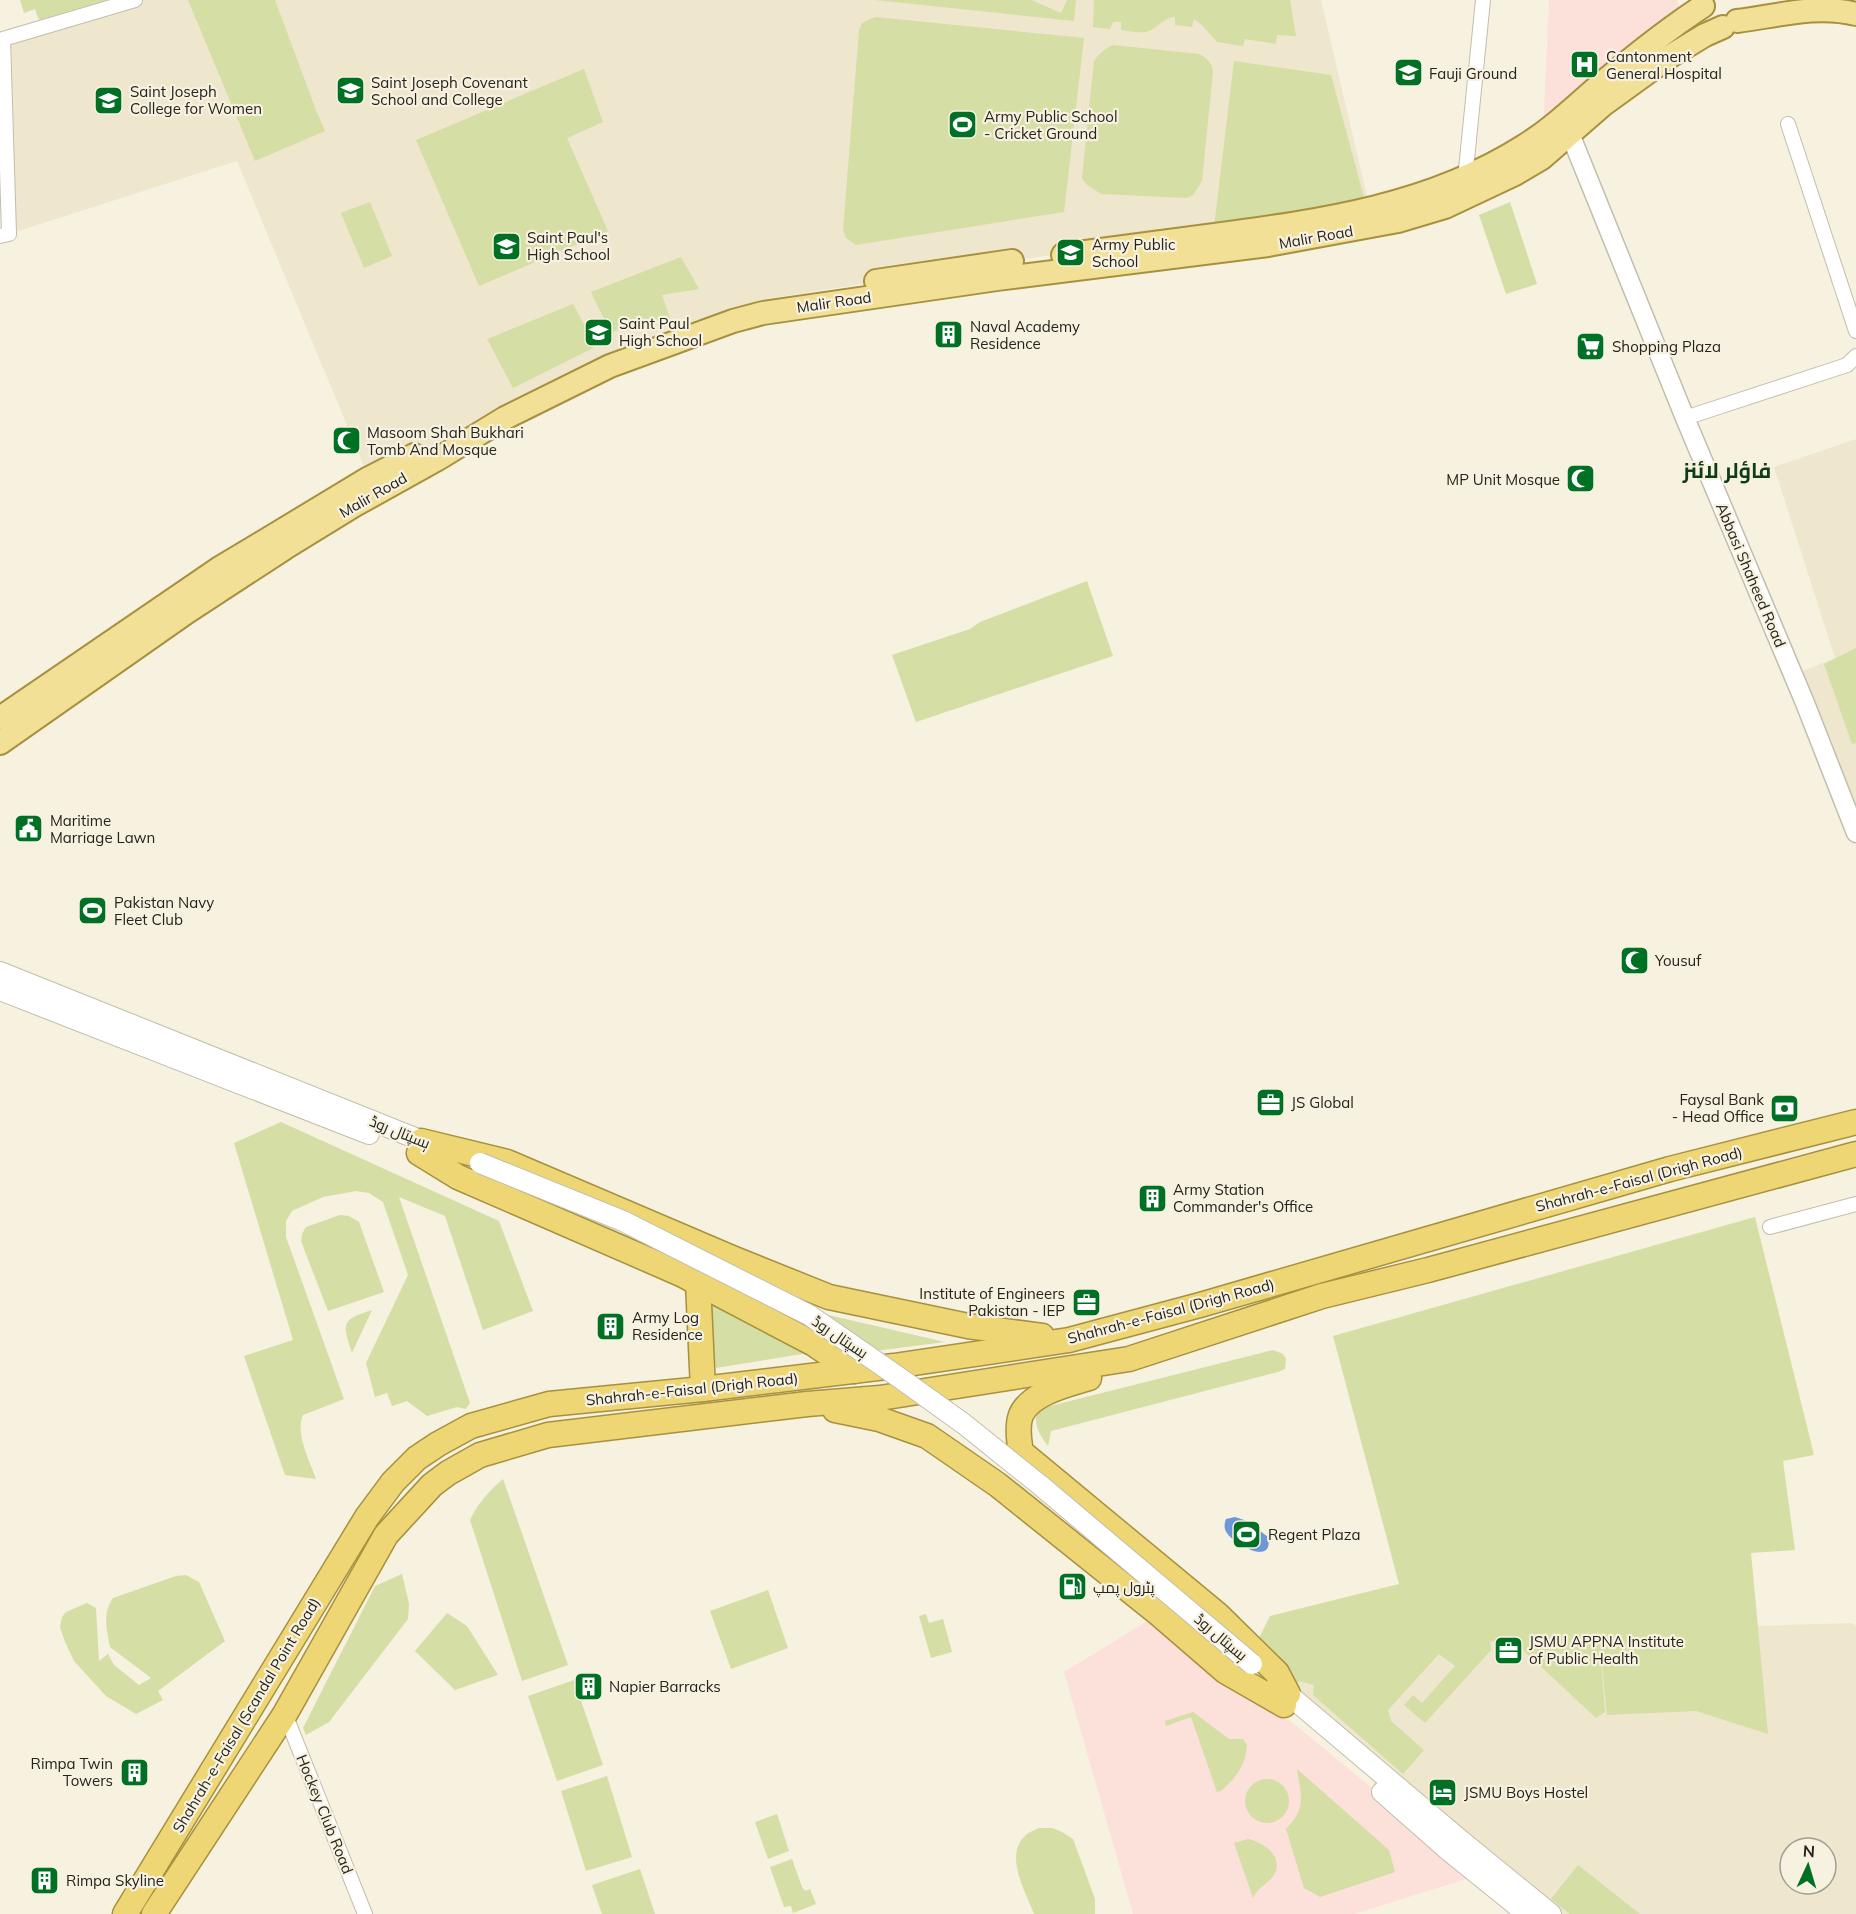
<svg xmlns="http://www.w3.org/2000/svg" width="1856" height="1914" font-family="Mulish,Cairo,sans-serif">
  <rect width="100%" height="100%" fill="#f7f1e0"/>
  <!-- built -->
  <g fill="#eee6cd" fill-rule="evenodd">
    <path d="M134 0H1321L1370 209 984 265 759 300 723 314 627 345 369 478 237 161 9 234 3 39Z"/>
    <path d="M1856 439V834L1793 675 1835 658 1774 467Z"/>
    <path d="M1575 1592 1751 1626 1852 1623 1856 1626V1914H1555L1288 1694 1299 1681ZM1790 1848H1826V1884H1790Z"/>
  </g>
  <!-- medical -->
  <g fill="#fbe1da">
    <path d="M1549 0H1677L1682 20 1543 133Z"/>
    <path d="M1159 1614 1479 1875 1354 1914H1133L1064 1672Z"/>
  </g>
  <!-- green -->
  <g fill="#d5dea4">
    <path d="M20 0H107L39 20 35 9 24 13Z"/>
    <path d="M188 0H275L316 110 325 131 255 161Z"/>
    <path d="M875 0H1031L1061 13 1067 0H1076L1074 21Z"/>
    <path d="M1094 0H1290L1296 36 1277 35 1276 44 1245 39 1243 46 1217 42 1201 24 1194 19 1192 27 1175 25V17C1162 18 1157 30 1145 32 1138 33 1129 31 1121 30V22H1113L1110 29 1093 27Z"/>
    <path d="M875 17 1084 38 1064 212 856 245 846 238 843 230 859 30 862 23Z"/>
    <path d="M1113 45 1199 54C1207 58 1211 62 1213 71L1202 181 1193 195 1186 198 1101 194 1086 184 1082 178 1094 61C1099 54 1104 49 1113 45Z"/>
    <path d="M1234 61 1331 75 1368 212 1214 227Z"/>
    <path d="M584 69 603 122 567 138 608 231 479 286 416 140Z"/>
    <path d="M370 202 392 256 364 268 341 213Z"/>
    <path d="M1510 202 1537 284 1506 294 1479 215Z"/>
    <path d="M681 257 699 289 662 295 670 318 643 323 627 331 624 327 611 333 591 292Z"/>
    <path d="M573 304 594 343 593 348 513 388 487 339Z"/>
    <path d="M1087 581 1113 656 916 722 892 655 970 629 980 622Z"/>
    <path d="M1856 648V743L1852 744 1824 664Z"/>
    <path d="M281 1122 499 1221 533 1311 483 1330 445 1216 399 1197 470 1403 466 1409 457 1407 427 1416 407 1401 392 1406 387 1393 375 1397 366 1363 408 1275 383 1202 369 1193 356 1191 323 1197 292 1211 286 1221V1237L344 1399 303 1415C295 1434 309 1459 316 1479L285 1475 244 1356 293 1340 234 1143Z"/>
    <path d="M340 1215 349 1216 359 1222 384 1292 328 1311 301 1241 302 1234 306 1227Z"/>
    <path d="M1755 1217 1814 1455 1783 1461 1795 1550 1751 1553 1768 1734 1696 1711 1607 1715 1600 1644 1605 1712 1596 1718 1509 1637 1490 1642 1491 1650 1425 1723 1404 1705 1413 1695 1422 1703 1455 1666 1439 1654 1388 1710 1391 1721 1424 1750 1403 1774 1313 1695 1314 1685 1299 1681 1297 1684 1253 1650 1270 1616 1399 1584 1333 1336Z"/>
    <path d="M705 1299 815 1352 716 1368Z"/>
    <path d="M372 1310 352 1353C342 1322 341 1320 372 1310Z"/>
    <path d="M824 1314 945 1342 875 1351Z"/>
    <path d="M1273 1350 1283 1354 1286 1359 1285 1369 1278 1372 1051 1431 1048 1446C1040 1435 1035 1428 1036 1414L1046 1407Z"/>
    <path d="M503 1479 568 1665 522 1681 470 1520C478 1503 489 1491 503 1479Z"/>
    <path d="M402 1574 409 1604 408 1619 329 1722 306 1735 303 1728 375 1586Z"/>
    <path d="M186 1575 199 1582 225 1641 158 1691 163 1700 136 1714 106 1696 74 1661 65 1642 60 1627 62 1617 66 1612 87 1603 96 1608 99 1661 108 1654 114 1665 139 1685 151 1678 110 1647C107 1629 102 1614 113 1598L176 1576Z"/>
    <path d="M768 1590 788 1648 731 1669 710 1611Z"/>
    <path d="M447 1613 467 1626 498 1675 455 1690 415 1651Z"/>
    <path d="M926 1614 929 1623 943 1619 952 1652 931 1658 919 1616Z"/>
    <path d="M574 1680 603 1765 557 1781 528 1696Z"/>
    <path d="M1193 1712 1229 1739H1243L1247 1745C1246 1765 1236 1778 1221 1791L1217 1792 1191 1717 1166 1726 1165 1721Z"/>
    <path d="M1297 1769 1389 1850 1395 1872 1320 1897 1304 1888 1286 1829C1307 1807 1301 1797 1297 1769Z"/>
    <path d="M607 1776 632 1857 586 1871 561 1791Z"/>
    <circle cx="1267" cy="1801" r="22"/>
    <path d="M777 1814 789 1851 768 1859 755 1822Z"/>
    <path d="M1039 1828H1052L1062 1832 1073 1839 1095 1899V1914H1034C1026 1892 1003 1855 1026 1835 1029 1832 1035 1830 1039 1828Z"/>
    <path d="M1248 1839C1263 1842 1283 1856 1275 1873 1271 1882 1258 1887 1253 1898L1234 1843Z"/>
    <path d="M792 1859 802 1887 805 1891 810 1889 816 1904 793 1913 791 1906 784 1907 770 1867Z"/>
    <path d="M1578 1865 1640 1914H1570L1551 1899Z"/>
    <path d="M640 1869 655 1914H602L592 1885Z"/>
  </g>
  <!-- water -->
  <path fill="#6d97d8" d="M1235 1517 1247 1521 1268 1537C1275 1569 1227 1541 1225 1529 1224 1525 1225 1522 1226 1519Z"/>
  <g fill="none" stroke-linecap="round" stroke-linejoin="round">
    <defs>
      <g id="minor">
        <path d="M1788 124 1856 331"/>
        <path d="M1465 179 1483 0"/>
        <path d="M0 236 9 234 3 39 135 0"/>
        <path d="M1685 418 1847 365 1856 356"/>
        <path d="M1770 1227 1856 1204"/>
        <path d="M285 1714 365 1914"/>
      </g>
      <path id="tertiary" d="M1566 124 1685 418 1805 703 1856 833"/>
      <g id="secondary">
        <path d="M0 972 435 1146"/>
        <path d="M0 990 369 1134"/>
        <path d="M1277 1685 1459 1839 1551 1914"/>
        <path d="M1382 1792 1449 1851 1527 1914"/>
      </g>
      <g id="primary">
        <path d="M1737 21C1777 16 1817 4 1856 14"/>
        <path d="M1063 255C1111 249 1159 242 1207 236 1318 221 1428 207 1524 146 1550 130 1572 109 1595 89 1630 59 1665 31 1703 6"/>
        <path d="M876 281 1012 261"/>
        <path d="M0 718 218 569 369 478 414 455"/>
        <path d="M0 743 187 612 285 548 355 505 436 460 505 418 610 366 733 321 763 313 997 279 1268 245 1398 221 1445 207 1515 174 1542 158 1604 104 1669 57 1705 35 1723 27"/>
      </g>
      <g id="trunk">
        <path d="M421 1141 507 1162 732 1258 829 1297 968 1326 1042 1336"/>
        <path d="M419 1153 458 1177 681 1274 814 1344 854 1371"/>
        <path d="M698 1283 703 1389"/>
        <path d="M1089 1378C1069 1384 1030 1393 1021 1415 1017 1425 1019 1441 1021 1452L1218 1615 1277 1673 1288 1694"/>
        <path d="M835 1410 879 1419 927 1436 998 1485 1159 1614 1225 1671 1284 1705"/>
        <path d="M125 1914 367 1517 393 1482 417 1458 438 1444 471 1426 549 1404 703 1389 894 1366 1069 1340 1200 1305 1670 1169 1856 1122"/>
        <path d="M154 1914 285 1714 386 1535 432 1485 448 1473 480 1455 548 1435 807 1404 880 1398 1129 1359 1322 1296 1428 1270 1856 1154"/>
      </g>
    </defs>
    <!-- minor casing -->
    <use href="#minor" stroke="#c2bdac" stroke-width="16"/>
    <!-- tertiary casing -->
    <use href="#tertiary" stroke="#c2bdac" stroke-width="21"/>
    <!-- secondary casing -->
    <use href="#secondary" stroke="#c2bdac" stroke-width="22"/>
    <!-- primary casing -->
    <use href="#primary" stroke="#a6913f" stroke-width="26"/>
    <!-- trunk casing -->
    <use href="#trunk" stroke="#a6913f" stroke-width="27"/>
    <!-- minor -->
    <use href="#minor" stroke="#fff" stroke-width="14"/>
    <!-- tertiary -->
    <use href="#tertiary" stroke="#fff" stroke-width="18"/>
    <!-- secondary -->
    <use href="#secondary" stroke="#fff" stroke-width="20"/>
    <!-- primary -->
    <use href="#primary" stroke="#f3e097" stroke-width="22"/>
    <!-- trunk -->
    <use href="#trunk" stroke="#efd674" stroke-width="24"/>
    <defs>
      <path id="secondary-bridge" d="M480 1163 623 1221 809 1315 897 1376 964 1424 1040 1485 1252 1664"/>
    </defs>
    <!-- secondary-bridge casing -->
    <use href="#secondary-bridge" stroke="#c2bdac" stroke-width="22" stroke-linecap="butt"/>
    <!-- secondary-bridge -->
    <use href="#secondary-bridge" stroke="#fff" stroke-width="20"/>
  </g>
  <!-- icons -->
  <defs>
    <symbol id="hospital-square" viewBox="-11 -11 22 22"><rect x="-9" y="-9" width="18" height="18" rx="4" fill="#007124" stroke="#f7f1e0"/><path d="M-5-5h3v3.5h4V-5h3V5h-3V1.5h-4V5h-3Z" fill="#fff"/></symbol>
    <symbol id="school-square" viewBox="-11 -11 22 22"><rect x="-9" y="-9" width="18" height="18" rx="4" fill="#007124" stroke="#f7f1e0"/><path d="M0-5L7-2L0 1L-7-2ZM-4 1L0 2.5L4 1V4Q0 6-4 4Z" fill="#fff"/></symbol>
    <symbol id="university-square" viewBox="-11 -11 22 22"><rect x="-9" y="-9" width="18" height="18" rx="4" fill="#007124" stroke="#f7f1e0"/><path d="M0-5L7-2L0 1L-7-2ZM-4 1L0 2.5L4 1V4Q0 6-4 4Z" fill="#fff"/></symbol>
    <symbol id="stadium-square" viewBox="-11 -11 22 22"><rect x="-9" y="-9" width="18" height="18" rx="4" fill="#007124" stroke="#f7f1e0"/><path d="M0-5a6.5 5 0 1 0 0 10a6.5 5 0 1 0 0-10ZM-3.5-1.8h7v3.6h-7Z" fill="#fff"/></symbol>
    <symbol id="building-square" viewBox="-11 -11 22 22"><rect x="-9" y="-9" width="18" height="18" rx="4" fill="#007124" stroke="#f7f1e0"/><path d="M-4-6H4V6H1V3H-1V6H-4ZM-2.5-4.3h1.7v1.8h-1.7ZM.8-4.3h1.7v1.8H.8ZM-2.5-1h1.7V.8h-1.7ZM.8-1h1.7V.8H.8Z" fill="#fff"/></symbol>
    <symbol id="supermarket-square" viewBox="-11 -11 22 22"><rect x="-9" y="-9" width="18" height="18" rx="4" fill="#007124" stroke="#f7f1e0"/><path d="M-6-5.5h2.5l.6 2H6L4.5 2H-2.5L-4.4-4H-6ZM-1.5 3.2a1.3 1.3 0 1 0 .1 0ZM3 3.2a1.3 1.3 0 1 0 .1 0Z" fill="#fff"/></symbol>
    <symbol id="mosque-square" viewBox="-11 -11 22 22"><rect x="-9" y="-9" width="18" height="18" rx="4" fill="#007124" stroke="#f7f1e0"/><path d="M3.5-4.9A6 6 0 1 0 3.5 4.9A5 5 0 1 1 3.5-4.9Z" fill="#fff"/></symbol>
    <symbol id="civic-square" viewBox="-11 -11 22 22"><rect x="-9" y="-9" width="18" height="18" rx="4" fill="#007124" stroke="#f7f1e0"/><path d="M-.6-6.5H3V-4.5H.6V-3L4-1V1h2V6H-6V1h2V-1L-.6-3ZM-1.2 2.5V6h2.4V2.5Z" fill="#fff"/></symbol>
    <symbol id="office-square" viewBox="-11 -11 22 22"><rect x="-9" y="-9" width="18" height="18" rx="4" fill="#007124" stroke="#f7f1e0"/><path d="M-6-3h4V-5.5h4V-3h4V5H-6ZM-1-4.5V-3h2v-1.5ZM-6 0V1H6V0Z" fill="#fff"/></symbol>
    <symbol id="bank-square" viewBox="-11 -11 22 22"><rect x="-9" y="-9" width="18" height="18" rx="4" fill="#007124" stroke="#f7f1e0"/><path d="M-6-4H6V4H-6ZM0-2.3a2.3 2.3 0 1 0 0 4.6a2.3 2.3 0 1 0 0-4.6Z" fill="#fff"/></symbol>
    <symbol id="fuel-square" viewBox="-11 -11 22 22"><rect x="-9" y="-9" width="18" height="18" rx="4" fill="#007124" stroke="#f7f1e0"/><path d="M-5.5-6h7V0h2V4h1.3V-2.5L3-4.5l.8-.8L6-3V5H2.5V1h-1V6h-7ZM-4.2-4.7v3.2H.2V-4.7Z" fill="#fff"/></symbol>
    <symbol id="hotel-square" viewBox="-11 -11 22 22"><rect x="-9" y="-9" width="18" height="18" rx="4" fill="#007124" stroke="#f7f1e0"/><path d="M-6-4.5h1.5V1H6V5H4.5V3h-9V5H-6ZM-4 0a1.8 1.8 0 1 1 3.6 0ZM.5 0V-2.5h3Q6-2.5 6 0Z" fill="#fff"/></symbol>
  </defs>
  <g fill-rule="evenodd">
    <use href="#hospital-square" x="1568" y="48" width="33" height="33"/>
    <use href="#school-square" x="1392" y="56" width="33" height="33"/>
    <use href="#university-square" x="334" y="74" width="33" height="33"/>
    <use href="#school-square" x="92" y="84" width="33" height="33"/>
    <use href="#stadium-square" x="946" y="108" width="33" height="33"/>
    <use href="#school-square" x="490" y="230" width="33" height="33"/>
    <use href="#school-square" x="1054" y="236" width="33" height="33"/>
    <use href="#school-square" x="582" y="316" width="33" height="33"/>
    <use href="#building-square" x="932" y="318" width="33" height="33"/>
    <use href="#supermarket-square" x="1574" y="330" width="33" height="33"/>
    <use href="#mosque-square" x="330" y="424" width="33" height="33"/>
    <use href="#mosque-square" x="1564" y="462" width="33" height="33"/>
    <use href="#civic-square" x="12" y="812" width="33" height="33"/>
    <use href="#stadium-square" x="76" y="894" width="33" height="33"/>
    <use href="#mosque-square" x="1618" y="944" width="33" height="33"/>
    <use href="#office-square" x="1254" y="1086" width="33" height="33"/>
    <use href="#bank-square" x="1768" y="1092" width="33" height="33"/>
    <use href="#building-square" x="1136" y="1182" width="33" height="33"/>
    <use href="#office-square" x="1070" y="1286" width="33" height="33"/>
    <use href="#building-square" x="594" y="1310" width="33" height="33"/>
    <use href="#stadium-square" x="1230" y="1518" width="33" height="33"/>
    <use href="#fuel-square" x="1056" y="1570" width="33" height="33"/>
    <use href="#office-square" x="1492" y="1634" width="33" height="33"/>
    <use href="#building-square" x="572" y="1670" width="33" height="33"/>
    <use href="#building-square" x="118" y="1756" width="33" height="33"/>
    <use href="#hotel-square" x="1426" y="1776" width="33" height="33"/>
    <use href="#building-square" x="28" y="1864" width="33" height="33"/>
  </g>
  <g text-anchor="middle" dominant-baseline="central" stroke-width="4.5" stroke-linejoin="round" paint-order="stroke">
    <!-- poi labels -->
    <g font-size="15" fill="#25231c" stroke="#f7f1e0" text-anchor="start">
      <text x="1606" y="56">Cantonment<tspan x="1606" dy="17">General Hospital</tspan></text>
      <text x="1429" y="73">Fauji Ground</text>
      <text x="371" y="82">Saint Joseph Covenant<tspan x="371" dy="17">School and College</tspan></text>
      <text x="130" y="91">Saint Joseph<tspan x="130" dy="17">College for Women</tspan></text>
      <text x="984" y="116">Army Public School<tspan x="984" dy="17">- Cricket Ground</tspan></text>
      <text x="527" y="237">Saint Paul's<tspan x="527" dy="17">High School</tspan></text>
      <text x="1092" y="244">Army Public<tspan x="1092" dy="17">School</tspan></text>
      <text x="619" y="323">Saint Paul<tspan x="619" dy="17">High School</tspan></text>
      <text x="970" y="326">Naval Academy<tspan x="970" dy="17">Residence</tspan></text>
      <text x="1612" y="346">Shopping Plaza</text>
      <text x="367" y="432">Masoom Shah Bukhari<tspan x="367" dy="17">Tomb And Mosque</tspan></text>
      <text x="1560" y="479" text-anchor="end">MP Unit Mosque</text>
      <text x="50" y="820">Maritime<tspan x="50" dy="17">Marriage Lawn</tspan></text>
      <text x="114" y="902">Pakistan Navy<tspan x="114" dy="17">Fleet Club</tspan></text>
      <text x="1655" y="960">Yousuf</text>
      <text x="1764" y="1099" text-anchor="end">Faysal Bank<tspan x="1764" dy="17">- Head Office</tspan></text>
      <text x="1291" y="1102">JS Global</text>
      <text x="1173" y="1189">Army Station<tspan x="1173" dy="17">Commander's Office</tspan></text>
      <text x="1065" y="1293" text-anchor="end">Institute of Engineers<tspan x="1065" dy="17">Pakistan - IEP</tspan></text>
      <text x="632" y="1317">Army Log<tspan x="632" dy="17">Residence</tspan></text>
      <text x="1268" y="1534">Regent Plaza</text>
      <text x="1093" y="1587">پٹرول پمپ</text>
      <text x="1529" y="1641">JSMU APPNA Institute<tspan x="1529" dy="17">of Public Health</tspan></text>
      <text x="609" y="1686">Napier Barracks</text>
      <text x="113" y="1763" text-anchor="end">Rimpa Twin<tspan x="113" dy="17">Towers</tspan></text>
      <text x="1464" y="1792">JSMU Boys Hostel</text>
      <text x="66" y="1880">Rimpa Skyline</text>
    </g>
    <!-- street labels -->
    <g font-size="15" fill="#25231c" stroke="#f7f1e0">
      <text transform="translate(1316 237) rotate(-10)">Malir Road</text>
      <text transform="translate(834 302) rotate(-8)">Malir Road</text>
      <text transform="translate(373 495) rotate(-30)">Malir Road</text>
      <text transform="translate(1751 575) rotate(67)">Abbasi Shaheed Road</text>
      <text transform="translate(400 1132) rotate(22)">ہسپتال روڈ</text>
      <text transform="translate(1639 1179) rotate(-15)">Shahrah-e-Faisal (Drigh Road)</text>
      <text transform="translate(1171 1311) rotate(-15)">Shahrah-e-Faisal (Drigh Road)</text>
      <text transform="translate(840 1337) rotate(34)">ہسپتال روڈ</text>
      <text transform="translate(692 1389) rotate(-6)">Shahrah-e-Faisal (Drigh Road)</text>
      <text transform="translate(1221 1637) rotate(40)">ہسپتال روڈ</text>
      <text transform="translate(246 1715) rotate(-59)">Shahrah-e-Faisal (Scandal Point Road)</text>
      <text transform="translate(325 1814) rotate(68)">Hockey Club Road</text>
    </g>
    <!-- district labels -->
    <g font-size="21" font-weight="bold" fill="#0e3c17" stroke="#f7f1e0">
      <text x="1727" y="470">فاؤلر لائنز</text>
    </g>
  </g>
  <!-- north arrow -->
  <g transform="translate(1808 1866) rotate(4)"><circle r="28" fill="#f7f1e0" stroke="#a39f92" stroke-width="1.5"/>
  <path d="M0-4.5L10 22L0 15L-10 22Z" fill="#007124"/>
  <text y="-9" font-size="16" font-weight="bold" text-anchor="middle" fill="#25231c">N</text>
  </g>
</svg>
